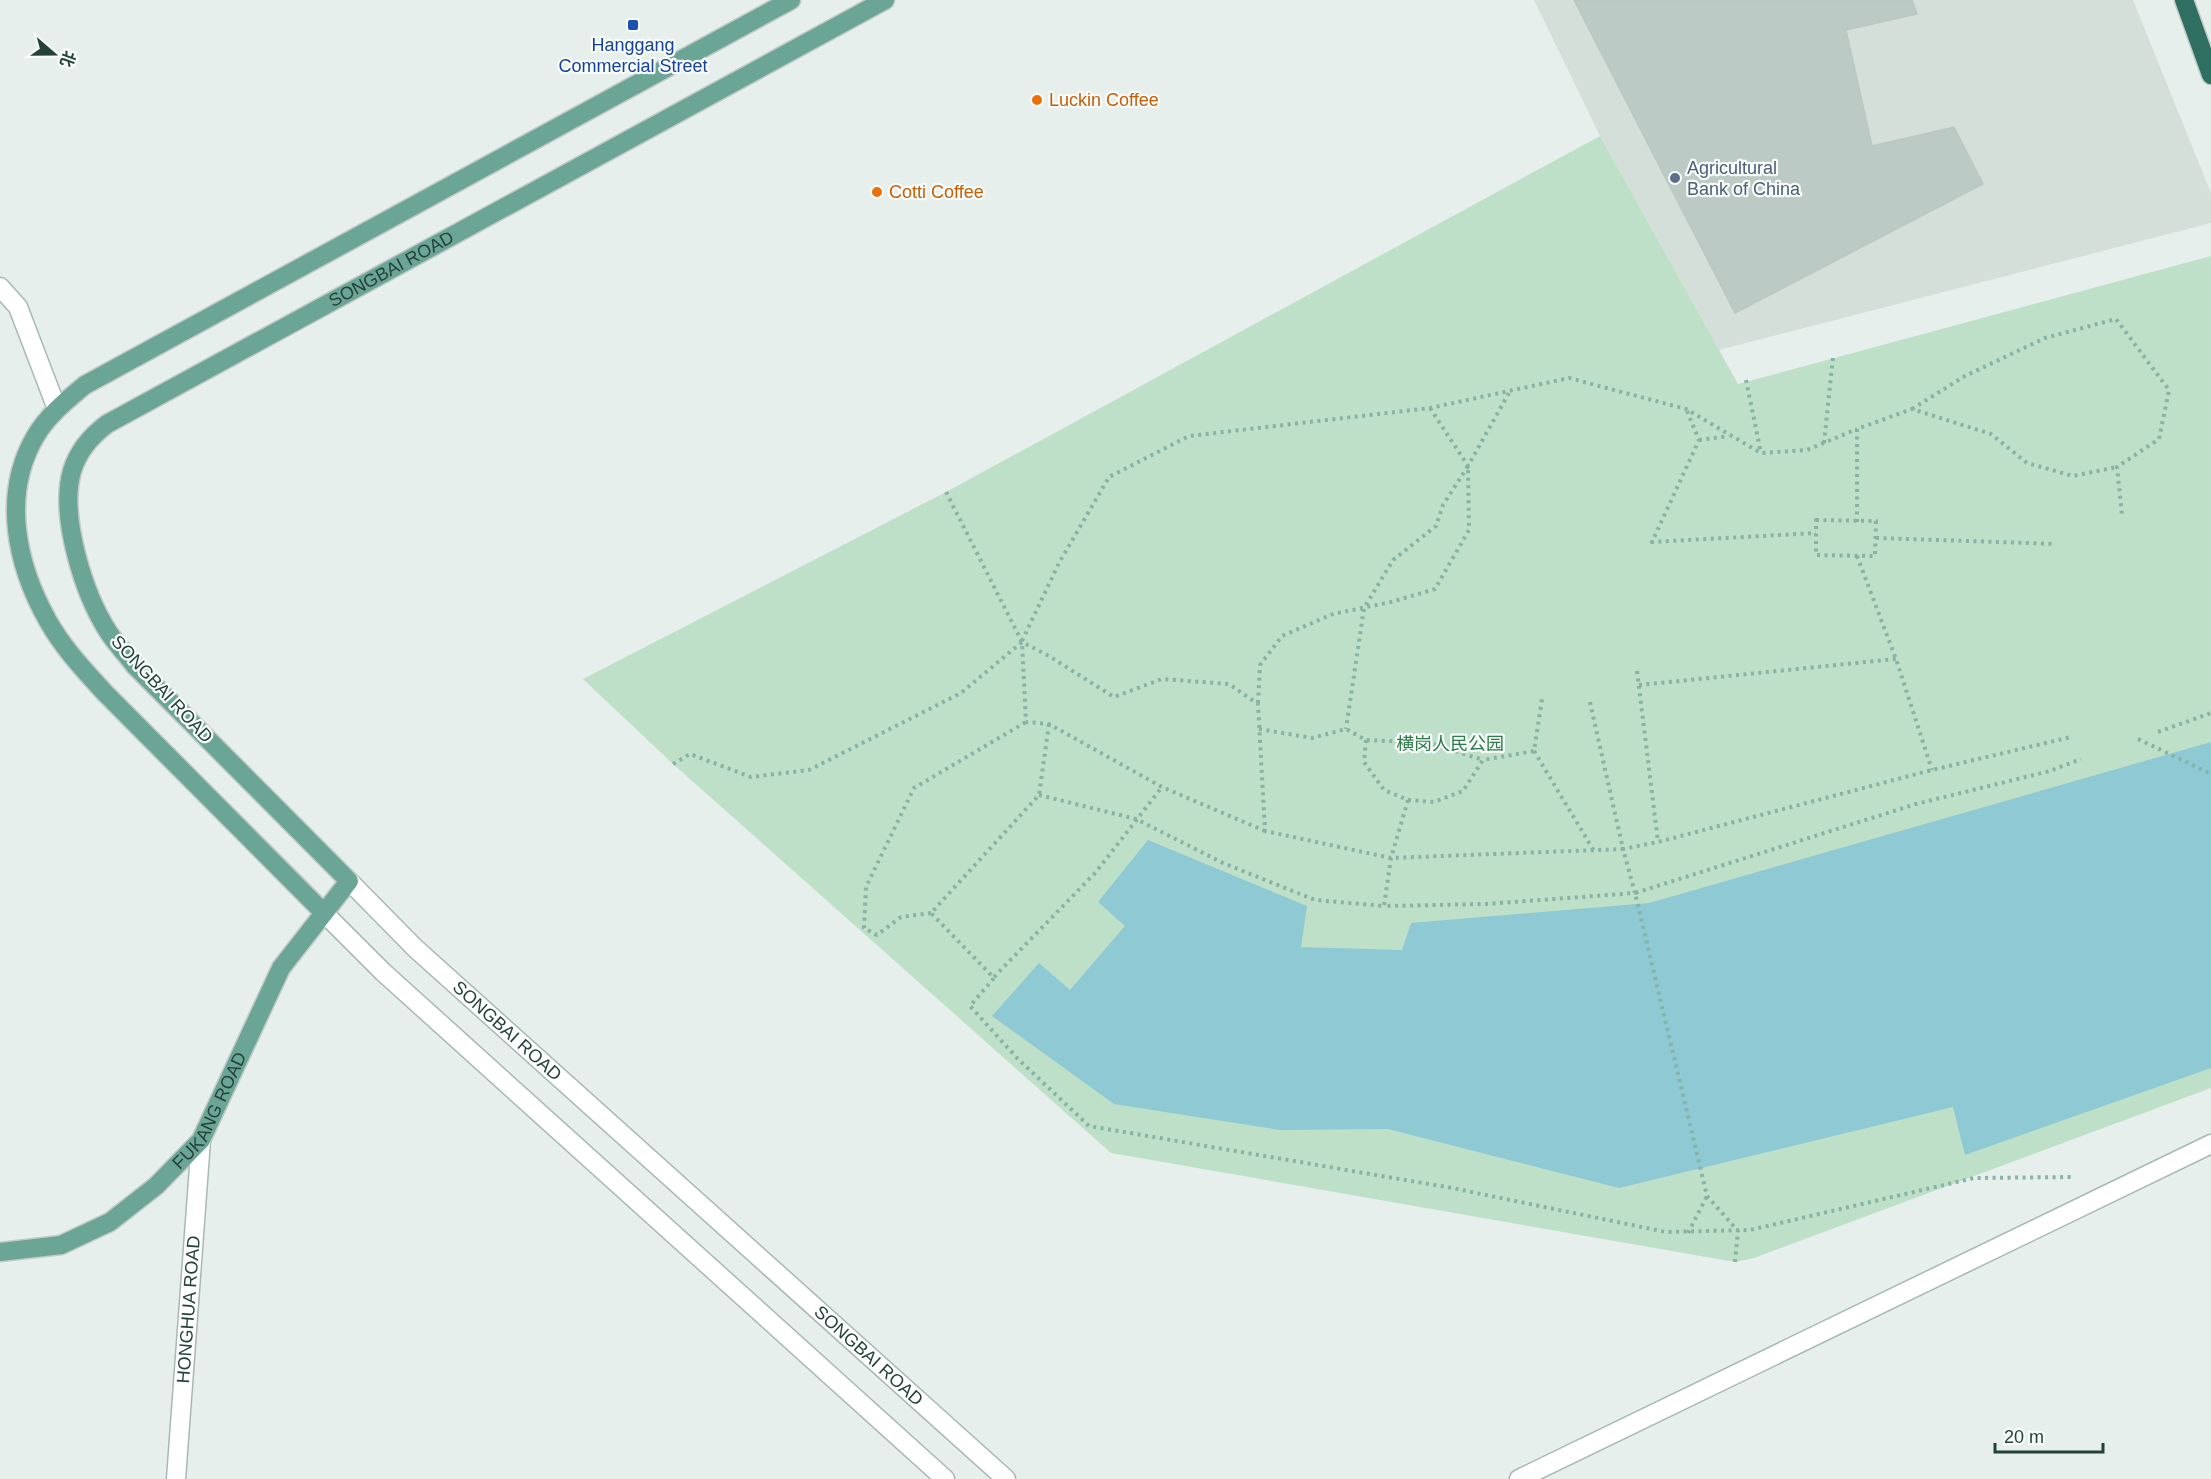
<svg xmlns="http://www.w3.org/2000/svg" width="2211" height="1479" font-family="Helvetica,'Noto Sans SC',sans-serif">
  <rect width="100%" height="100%" fill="#e6efeb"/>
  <!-- built -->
  <path fill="#d4dfda" d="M1534 0H2133L2211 193V223L1719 350 1600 136Z"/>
  <!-- green -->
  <path fill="#bfe0c8" d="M1600 136 1738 384 2211 256V1088L1754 1258 1735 1262 1111 1153 673 764 583 679 946 492Z"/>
  <!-- water -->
  <path fill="#8ec9d4" d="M2211 742V1068L1965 1155 1953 1107 1619 1188 1388 1129 1280 1130 1114 1104 992 1016 1039 963 1070 990 1125 926 1098 902 1148 840 1307 906 1301 947 1402 950 1411 923 1649 903Z"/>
  <!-- building -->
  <path fill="#bbcac4" stroke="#b8c9c2" stroke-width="1.5" d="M1574 0H1912L1917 14 1846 30 1872 146 1954 127 1983 184 1735 313Z"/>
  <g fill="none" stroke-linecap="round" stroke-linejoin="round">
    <defs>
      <g id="minor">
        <path d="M0 287 18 307 57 409"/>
        <path id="s1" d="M349 881 415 948 1006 1479"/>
        <path d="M324 913 383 972 945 1479"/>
        <path id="s2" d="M176 1479 201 1140"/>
        <path d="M1519 1479 2211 1144"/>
      </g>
      <g id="major">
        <path d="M324 913 105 693C85 671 63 648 48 621 17 566 1 496 35 437 47 416 67 400 85 385L791 0"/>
        <path id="s3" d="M0 1252 61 1245 110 1222 156 1186 201 1140 281 968 349 881 135 666C127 655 117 645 109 633 84 595 59 516 72 471 78 451 91 436 107 424L885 0"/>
      </g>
      <path id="highway" d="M2184 0 2211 75"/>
    </defs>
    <!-- minor casing -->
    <use href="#minor" stroke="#a8b8b2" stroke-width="21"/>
    <!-- major casing -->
    <use href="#major" stroke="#c2cac8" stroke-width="21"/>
    <!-- highway casing -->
    <use href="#highway" stroke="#c2cac8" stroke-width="21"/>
    <!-- path -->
    <g stroke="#86b3a5" stroke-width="4" stroke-dasharray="3 4.5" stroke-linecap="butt">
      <path d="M1746 380 1761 453"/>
      <path d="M1430 408 1468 466 1510 391"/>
      <path d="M1912 409 1965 376 2045 338 2116 319 2169 390 2159 439 2117 467 2122 515"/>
      <path d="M1687 411 1699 440 1652 542 1816 533"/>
      <path d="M1699 440 1729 436"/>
      <path d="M1824 443 1833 357"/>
      <path d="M946 492 1022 642 1049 656 1114 697 1162 679 1229 684 1258 704 1265 831 1391 858 1623 849 1589 698"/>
      <path d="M1816 520 1876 521 1875 556 1816 555Z"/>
      <path d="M1857 522V429L1912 409 1991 434 2027 463 2073 476 2117 467"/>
      <path d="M1876 538 2056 544"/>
      <path d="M1857 556 1896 659 1932 770"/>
      <path d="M1022 641 1059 563 1109 477 1189 436 1430 408 1569 378 1686 409 1761 453 1807 450 1857 429"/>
      <path d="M1637 671 1658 842"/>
      <path d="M1639 685 1896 659"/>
      <path d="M1258 703 1260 665 1282 636 1333 614 1391 602 1435 589 1469 530 1468 466 1443 505 1436 526 1393 560 1364 608 1346 729"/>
      <path d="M1049 724 1039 795 931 913 994 978 970 1006 1017 1058 1089 1126 1452 1188 1666 1232 1750 1230 1974 1178 2075 1177"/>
      <path d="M1259 729 1312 738 1346 729 1366 740 1430 743 1483 760"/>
      <path d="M2158 732 2211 713"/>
      <path d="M2138 739 2211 774"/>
      <path d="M1366 740 1364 762 1384 790 1408 800 1434 802 1463 791 1483 760 1534 751 1542 699"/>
      <path d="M1534 751 1594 851"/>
      <path d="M673 764 690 754 751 777 809 770 961 693 1022 642 1026 722 1049 724 1162 787 1265 831"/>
      <path d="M1039 795 1136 819 1223 863 1315 900 1384 906"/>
      <path d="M1408 800 1391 858 1384 906 1486 904 1635 893 1623 849 1658 842 1932 770 2071 737"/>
      <path d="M931 913 901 917 877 935 864 928 866 887 914 788 1026 722"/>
      <path d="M994 977 1096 872 1162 787"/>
      <path d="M1688 1233 1707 1196"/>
      <path d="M1735 1262 1738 1231 1707 1196 1635 893 1916 804 2050 771 2081 759"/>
    </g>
    <!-- minor -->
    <use href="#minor" stroke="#fff" stroke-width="18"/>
    <!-- major -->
    <use href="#major" stroke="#6aa596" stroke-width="18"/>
    <!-- highway -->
    <use href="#highway" stroke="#2f6f62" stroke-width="18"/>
  </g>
  <!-- markers -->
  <rect fill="#1a4fb4" stroke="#f7fbf9" stroke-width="2" x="627" y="19" width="12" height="12" rx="3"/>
  <g fill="#e8710a" stroke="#f7fbf9" stroke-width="2">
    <circle cx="1037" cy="100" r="6"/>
    <circle cx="877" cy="192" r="6"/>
  </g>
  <circle fill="#5c6f8a" stroke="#f7fbf9" stroke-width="2" cx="1675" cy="178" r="6"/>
  <g text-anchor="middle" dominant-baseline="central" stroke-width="4.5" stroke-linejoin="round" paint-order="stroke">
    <!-- transit labels -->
    <g font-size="18" fill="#164399" stroke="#f7fbf9">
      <text x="633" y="45">Hanggang<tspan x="633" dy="21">Commercial Street</tspan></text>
    </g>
    <!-- food labels -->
    <g font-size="18" fill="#c56008" stroke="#f7fbf9" text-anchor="start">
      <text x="1049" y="100">Luckin Coffee</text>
      <text x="889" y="192">Cotti Coffee</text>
    </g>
    <!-- service labels -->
    <g font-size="18" fill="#4e5e75" stroke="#f7fbf9" text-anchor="start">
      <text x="1687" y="168">Agricultural<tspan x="1687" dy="21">Bank of China</tspan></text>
    </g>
    <!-- street labels -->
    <g font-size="18" fill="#24423a" stroke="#f7fbf9">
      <text stroke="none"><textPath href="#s3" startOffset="1437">SONGBAI ROAD</textPath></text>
      <text transform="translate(162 689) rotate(47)">SONGBAI ROAD</text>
      <text stroke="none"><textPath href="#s1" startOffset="218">SONGBAI ROAD</textPath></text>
      <text stroke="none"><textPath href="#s3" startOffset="268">FUKANG ROAD</textPath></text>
      <text stroke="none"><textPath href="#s2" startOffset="170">HONGHUA ROAD</textPath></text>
      <text stroke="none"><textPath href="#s1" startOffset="704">SONGBAI ROAD</textPath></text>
    </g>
    <!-- park labels -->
    <g font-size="18" fill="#2d7a4b" stroke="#f7fbf9">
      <text x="1450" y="744">横岗人民公园</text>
    </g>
  </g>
  <!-- north arrow -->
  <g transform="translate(54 54) rotate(110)" stroke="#f7fbf9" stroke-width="4.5" paint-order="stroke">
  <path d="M0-4.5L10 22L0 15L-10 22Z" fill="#24423a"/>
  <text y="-9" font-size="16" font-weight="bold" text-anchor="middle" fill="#24423a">北</text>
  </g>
  <!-- scale -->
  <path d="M1995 1443v9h108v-9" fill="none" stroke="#24423a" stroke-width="3"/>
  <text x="2004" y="1443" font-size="18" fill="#24423a" stroke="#f7fbf9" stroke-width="4.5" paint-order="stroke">20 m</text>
</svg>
